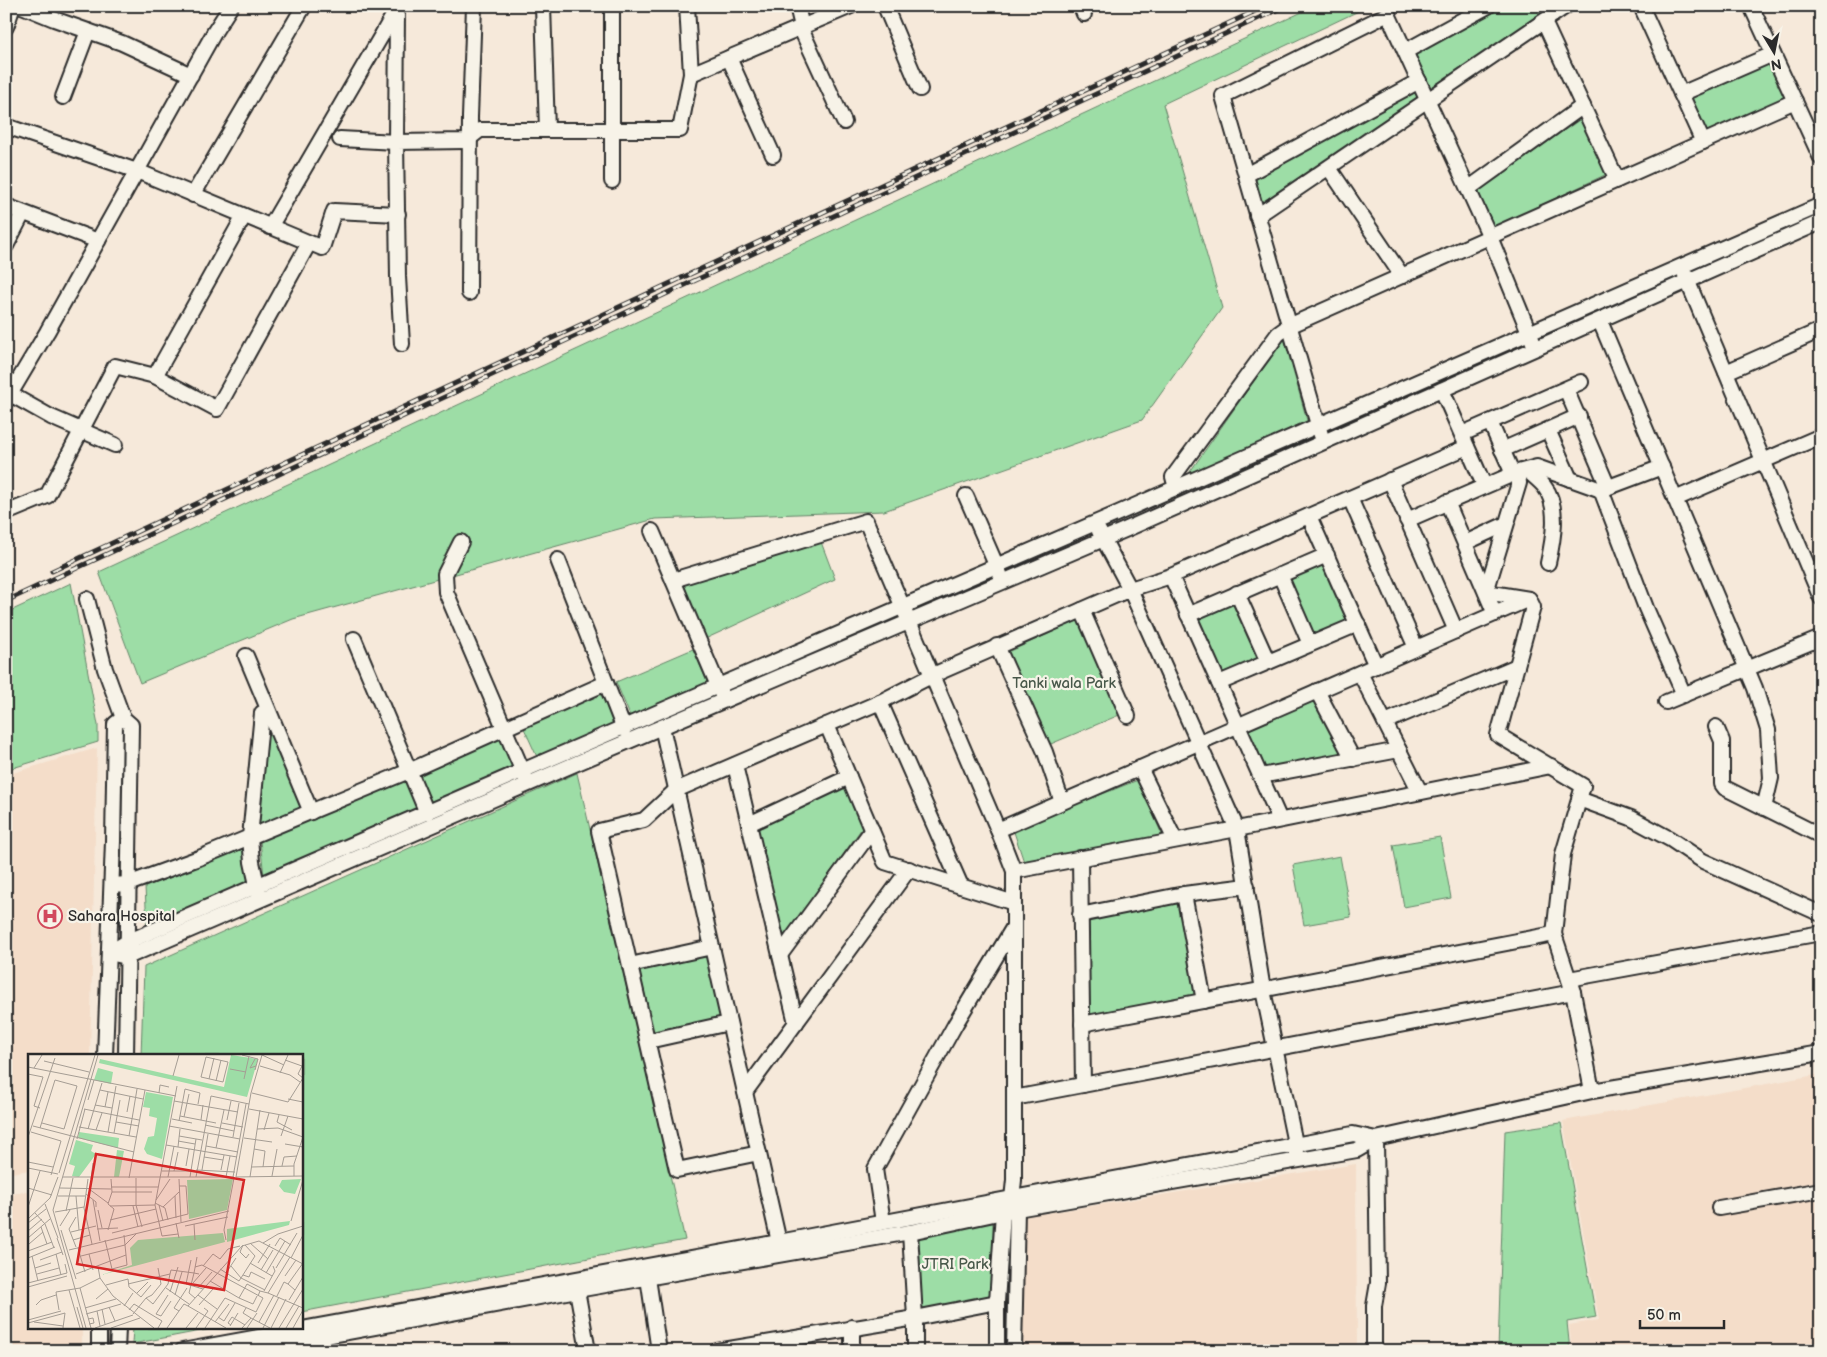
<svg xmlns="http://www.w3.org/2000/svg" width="1827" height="1357" font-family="'Balsamiq Sans',sans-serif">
  <rect width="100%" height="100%" fill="#f6e9da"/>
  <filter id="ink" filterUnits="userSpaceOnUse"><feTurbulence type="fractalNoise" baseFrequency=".02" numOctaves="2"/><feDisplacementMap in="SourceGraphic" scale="10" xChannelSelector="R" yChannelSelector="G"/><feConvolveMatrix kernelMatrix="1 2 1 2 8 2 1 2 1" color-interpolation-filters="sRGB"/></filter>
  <g filter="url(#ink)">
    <!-- built -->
    <g fill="#f4ddc9">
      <path d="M97 748 90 1056H29V1170L6 1174V775Z"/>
      <path d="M1821 1074V1351H1572L1569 1325 1599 1320 1563 1121Z"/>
      <path d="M1356 1164 1357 1351H1022V1217Z"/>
      <path d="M29 1191V1328H82V1351H6V1195Z"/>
    </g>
    <!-- green -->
    <g fill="#9ddda6" stroke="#648468">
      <path d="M1315 6H1369L1163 104 1222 308 1142 420 884 511 655 519 293 619 140 683 99 572Z"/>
      <path d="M1501 6H1543L1545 10 1431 90 1415 54Z"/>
      <path d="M1770 61 1786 99 1708 134 1691 96Z"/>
      <path d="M1417 88 1420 96 1260 205 1252 179Z"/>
      <path d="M1582 118 1607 174 1494 227 1478 191Z"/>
      <path d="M1284 338 1308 424 1187 476Z"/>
      <path d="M821 542 835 579 705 639 684 585Z"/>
      <path d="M1324 561 1351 623 1312 640 1285 578Z"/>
      <path d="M71 583 98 725V742L6 770V613Z"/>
      <path d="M1235 599 1262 661 1221 679 1194 617Z"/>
      <path d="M1081 619 1124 713 1046 746 1004 654Z"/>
      <path d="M693 649 708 684 631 718 616 682Z"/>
      <path d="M599 690 615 726 538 759 523 726Z"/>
      <path d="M1315 701 1343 754 1265 769 1246 729Z"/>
      <path d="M268 728 302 809 259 829Z"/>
      <path d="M513 731 528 763 430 806 415 774Z"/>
      <path d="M577 773 685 1240 301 1312V1056H141L144 967Z"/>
      <path d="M404 779 419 811 264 876 260 841Z"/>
      <path d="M1138 780 1163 837 1024 862 1013 829Z"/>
      <path d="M844 785 862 828 782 940 755 828Z"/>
      <path d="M1440 837 1451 898 1404 907 1393 845Z"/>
      <path d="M245 848 250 883 147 926 145 887Z"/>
      <path d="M1340 856 1351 917 1304 925 1293 865Z"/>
      <path d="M1180 903 1199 994 1089 1016 1087 920Z"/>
      <path d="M706 953 721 1019 654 1034 639 969Z"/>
      <path d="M1561 1123 1596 1317 1567 1322 1570 1351H1498L1505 1131Z"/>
      <path d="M993 1216 992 1296 918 1313 915 1228Z"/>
      <path d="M133 1328H216L132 1344Z"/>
    </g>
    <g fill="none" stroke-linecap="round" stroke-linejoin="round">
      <defs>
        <g id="minor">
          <path d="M22 6 54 19 122 43 191 75"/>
          <path d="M543 6 547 130"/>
          <path d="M797 6 802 27 801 29 844 122"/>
          <path d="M885 6 920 89"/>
          <path d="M1081 6 1084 14"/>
          <path d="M1641 6 1703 142"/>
          <path d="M1751 6 1821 158"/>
          <path d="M1544 22 1617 180"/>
          <path d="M6 27 13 6"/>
          <path d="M1406 51 1488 6"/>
          <path d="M729 58 773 155"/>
          <path d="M691 74 851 6"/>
          <path d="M1681 94 1773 54"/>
          <path d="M63 97 88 31"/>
          <path d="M6 126 137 171 322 248 334 211 398 214"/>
          <path d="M340 139 396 142 397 12"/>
          <path d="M1329 168 1402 276"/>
          <path d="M1246 175 1419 81"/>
          <path d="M612 181V6"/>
          <path d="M1468 189 1583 106"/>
          <path d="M193 195 304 6"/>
          <path d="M6 206 98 241"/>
          <path d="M1257 216 1566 6"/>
          <path d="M270 227 397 9"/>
          <path d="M6 246 23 213"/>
          <path d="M1685 275 1821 598"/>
          <path d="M469 293 470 117 474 6"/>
          <path d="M1600 321 1755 688 1768 730 1771 778 1764 808"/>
          <path d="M402 344 398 277 396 142 466 141 480 130H680L691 74 687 6"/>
          <path d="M1726 372 1821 330"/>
          <path d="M155 376 244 216"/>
          <path d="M1566 389 1608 487"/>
          <path d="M1442 390 1484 485"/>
          <path d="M10 394 51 417 115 445"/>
          <path d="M6 401 47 332 215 31 231 6"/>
          <path d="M1490 422 1513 474"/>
          <path d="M1548 430 1570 479"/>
          <path d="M1462 434 1581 382"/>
          <path d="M1321 435 1223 96 1388 14 1490 237 1533 342"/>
          <path d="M1502 450 1579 416"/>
          <path d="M1527 470C1532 475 1539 480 1544 486 1560 506 1553 541 1548 563"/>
          <path d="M1518 472 1519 483 1486 592 1529 599"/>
          <path d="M1390 480 1456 631"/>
          <path d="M1176 488 1173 477 1278 334 1289 326 1795 101"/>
          <path d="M1601 490 1646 608 1684 695"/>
          <path d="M966 496 1000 574"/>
          <path d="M1350 498 1416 648"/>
          <path d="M1675 499 1821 436"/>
          <path d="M1447 502 1495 614"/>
          <path d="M6 513 47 496 115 366 155 376 217 409 309 243"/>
          <path d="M1309 516 1376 666"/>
          <path d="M1407 520 1518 472 1537 467 1601 490 1662 467"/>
          <path d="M652 531 722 695"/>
          <path d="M1099 531 1130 589 1237 829 1263 990 1297 1153"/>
          <path d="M461 542 445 574 446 592 526 779"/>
          <path d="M1465 543 1506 524"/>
          <path d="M558 560 624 729"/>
          <path d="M1280 575 1310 644"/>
          <path d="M1171 576 1280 820"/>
          <path d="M673 580 866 521 998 830 1014 871V1180L1012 1199 1003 1212 997 1302V1351"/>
          <path d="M1237 593 1268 662"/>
          <path d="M87 599 105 669 123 718 131 725 126 1056"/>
          <path d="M1529 599 1533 607 1498 735 1583 786 1563 854 1554 934 1573 992 1592 1091"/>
          <path d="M1082 610 1128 716"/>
          <path d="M1188 615 1327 555"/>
          <path d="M354 639 427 813"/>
          <path d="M997 646 1045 752 1062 802"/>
          <path d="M246 656 311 812"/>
          <path d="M1360 673 1420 792"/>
          <path d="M1219 683 1358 624"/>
          <path d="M1317 691 1353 759"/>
          <path d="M880 702 961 886"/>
          <path d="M1666 702 1821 638"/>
          <path d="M1385 722 1517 666"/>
          <path d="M827 725 885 862 1014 903"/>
          <path d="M662 727 779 1242"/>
          <path d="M1716 727 1722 741V784L1725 788 1821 836"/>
          <path d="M735 765 796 1023"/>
          <path d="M1140 768 1175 840"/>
          <path d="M1261 776 1399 750"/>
          <path d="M1579 799 1631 818 1670 839 1703 861 1821 914"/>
          <path d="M749 824 849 777"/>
          <path d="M998 830 1529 599"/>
          <path d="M1080 858 1083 1085"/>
          <path d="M1014 871 1237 829 1551 766"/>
          <path d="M112 885 128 884 199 858 409 771 606 683"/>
          <path d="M259 894 252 862 250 837 262 713 268 710"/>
          <path d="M1184 894 1204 1001"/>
          <path d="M1080 915 1184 894 1247 886"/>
          <path d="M109 953 127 942 1116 514 1821 205"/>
          <path d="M109 953 127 957 577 763 1127 529 1821 222"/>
          <path d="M780 955 872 830"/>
          <path d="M630 965 712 947"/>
          <path d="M1569 979 1821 933"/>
          <path d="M1082 1024 1554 934"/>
          <path d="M648 1041 729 1023"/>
          <path d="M105 1056 113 841 115 724 123 718"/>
          <path d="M745 1092 909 869"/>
          <path d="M1014 1098 1573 992"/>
          <path d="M759 1153 677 1170 599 831 644 820 676 790 880 702 933 675 1082 610 1130 589 1171 576 1467 447"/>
          <path d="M1013 1202 1017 1209 1014 1351"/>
          <path d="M1719 1208 1821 1190"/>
          <path d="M883 1222 875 1169 956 1023 1013 928"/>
          <path d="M910 1232 915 1318V1351"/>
          <path d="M648 1278 659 1351"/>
          <path d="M577 1290 588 1351"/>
          <path d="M99 1351V1328"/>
          <path d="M117 1351 118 1328"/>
          <path d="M182 1351 779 1242 1353 1134 1376 1139"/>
          <path d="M245 1351 577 1290 910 1232 1017 1209 1357 1150 1376 1139 1592 1091 1821 1053"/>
          <path d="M717 1351 915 1318 997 1302"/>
          <path d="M852 1351V1327"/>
          <path d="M1374 1351V1306L1378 1283 1376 1139"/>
        </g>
      </defs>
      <!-- minor casing -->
      <use href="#minor" stroke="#2b2b2b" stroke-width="18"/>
      <!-- minor -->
      <use href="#minor" stroke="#f7f3e8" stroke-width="14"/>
      <defs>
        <g id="rail">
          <path d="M52 571 1266 6"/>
          <path d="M6 601 1285 6"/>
        </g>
      </defs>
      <!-- rail casing -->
      <use href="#rail" stroke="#2b2b2b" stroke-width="5"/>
      <!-- rail -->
      <use href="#rail" stroke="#f7f3e8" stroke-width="3" stroke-dasharray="9" stroke-linecap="butt"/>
    </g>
  </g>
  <!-- icons -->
  <defs>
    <symbol id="hospital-ring" viewBox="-11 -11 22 22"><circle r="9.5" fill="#f7f3e8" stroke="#d1495b" stroke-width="1.5"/><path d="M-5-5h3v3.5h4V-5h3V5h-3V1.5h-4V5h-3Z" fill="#d1495b"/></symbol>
  </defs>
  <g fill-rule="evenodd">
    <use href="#hospital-ring" x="36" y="902" width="28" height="28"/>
  </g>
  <g text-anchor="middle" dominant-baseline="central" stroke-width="4.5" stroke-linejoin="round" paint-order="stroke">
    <!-- park labels -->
    <g font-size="15" fill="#48584a" stroke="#f7f3e8">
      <text x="1064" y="683">Tanki wala Park</text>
      <text x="955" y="1264">JTRI Park</text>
    </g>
    <!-- poi labels -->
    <g font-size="15" fill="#2b2b2b" stroke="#f7f3e8" text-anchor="start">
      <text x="68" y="916">Sahara Hospital</text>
    </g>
  </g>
  <!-- overview -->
  <g transform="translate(28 1054)">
    <rect width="275" height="275" fill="#f6e9da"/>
    <path d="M203 1 230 5 219 43 71 9 72 5 196 33ZM70 14 85 18 83 30 66 26ZM118 38 145 43 134 105 119 100 116 95 120 83 126 82 129 64 121 62 122 54 115 53ZM51 78 91 84 90 94 50 84ZM48 86 65 91 63 97 68 100 51 123 44 122 47 112 41 110ZM89 96 96 97 91 123H86ZM205 125 199 156 161 165 159 126ZM273 125 267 140 256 138 251 132 254 126ZM262 167 261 171 199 188V175ZM195 179 197 188 73 221 104 211 102 194 110 186Z" fill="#9ddda6"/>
    <path fill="none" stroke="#a59d94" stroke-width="1" d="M214 1 230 5 227 16M234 1 223 39 208 123 275 122M234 1 256 11M178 3 200 8 195 28 173 23ZM227 5 222 14 228 12M257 6 274 12M16 7 61 18M232 12 262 21 272 28M0 13 148 42M6 14 14 1M202 15 218 18M252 19 260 1M0 20 15 23 6 52 12 54M145 22 151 1M275 24 270 20 275 10M181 25 186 4M216 25 221 2M188 27 193 6M149 32 127 151 134 182 150 180M72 36 115 45M131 39 132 31 141 33M224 39 260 48 275 24M260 45 275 48M60 46 66 26M146 47 210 58M67 51 84 54M77 53 80 38M56 55 111 66M221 55 275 65M99 58 102 42M251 61 249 68 264 76M152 62 188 69M156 63 161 40M104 65 109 35M144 65 164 69M173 66 175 51M199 66 203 47M151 67 157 35 172 39 170 50M88 68 111 72M194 69 215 73M177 71 206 77M5 72 106 98M141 72 212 85M51 73 108 83M12 74 27 26 49 32 36 75 14 69M60 75 74 29M229 75 250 74 275 83M68 76 74 59M236 76 241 59M3 78 33 87 23 121M80 78 88 32M86 79 92 46M101 82 104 65M151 82 174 86M253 82 260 62M0 83 27 4M205 83 211 49M216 84 244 88M49 85 57 55M150 87 167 90M257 90 275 93M138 91 209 103M178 92 210 98M150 93 152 75M188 94 196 56M226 95 237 97 235 113M176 103 195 106M0 108 25 113M158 112 161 95M254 112 256 103 269 102M223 113 266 112M0 114 30 120M168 116 207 118M174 116 180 80M193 116 196 101M134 117H162M146 117 150 98M31 119 67 1M244 122 249 95M266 122V110L275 83M35 123H206M140 123 146 92M162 123 168 85M168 123 183 42 221 50M198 123 202 102M205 123 218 50M222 123 232 56M101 124 117 36M108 124V151L114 173M60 125 56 154 64 190M63 125 65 109M151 125 153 168M83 133H130M0 134 24 141M32 134 83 135M61 135 80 149M84 138H124M58 140 68 148V153M30 142H57M48 142 51 176M147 142 148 164M65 146 72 187M128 146 142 125M127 149 137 154 140 166M17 150 30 184M131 151 135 167M82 152 127 151M105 152 110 173M0 153 12 117M135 153 151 138M70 156 74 174M38 157 45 124M27 158 56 153M7 159 17 170 26 194M0 165 22 144 30 123M82 166 128 155M263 167 275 126M0 169 18 155M148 169 151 184M166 170 167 186M32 172 42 156M157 172 200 163M13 173 19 190M69 175 90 174M33 176 48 225M80 176 86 155 80 150 84 138 83 125M0 177 14 165M43 178 68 172M84 179 160 160 158 132H151M0 184 22 165M29 184 35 201M45 186 62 181M77 186 84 215 99 211 96 181M198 186 196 176 206 124M222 189 240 205M235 189 250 180 275 172M1 190 15 178M215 191 212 198 218 204 221 200M247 192 252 184 263 191M48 193 41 175 48 163M50 194 57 218M41 196 201 157M0 197 24 188M28 200 33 221M61 200 65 216M4 202 10 227M53 202 97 191 108 180M0 204 27 193M263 204 275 181M12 206 34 198M163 206 158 230 175 235M222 209 244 222M230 209 242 190M175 212 185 200 192 205 200 195 212 192M203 212 213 224 227 202 217 191M70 213 72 224 85 242 126 274M167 213 174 211 235 244 228 258 197 244 177 274M7 214 23 209M248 214 269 179M192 215 211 227 213 224 237 236M233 216 245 196M198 219 208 204M238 219 257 187M9 220 31 214M48 220 98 201M215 221 221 223 223 218 237 225M257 222 268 206M182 227 211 244 219 230 232 237M0 229 39 219 37 210M165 229 178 214M100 230 142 220 143 216 166 219 169 203M78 231 100 225 101 233 113 243 123 231M0 233 39 222M52 234 72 224M138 234 161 250M159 234 146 254 151 257 156 250 160 252M170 234 184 218M41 236 52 274M267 236 260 230 275 209M236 237 247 217 245 212M142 238 150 213M109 239 120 228M240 239 262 203M140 241 128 260 133 262 143 247M147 241 154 218M170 241 189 255M230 242 232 237 240 239 275 254M249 242 256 228 260 230M118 244 124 241 133 230 130 214M167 244 161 239 166 219 171 220M211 244 225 250 229 242M68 245 80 235M261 246 275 223M8 251 13 246 28 241M171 251 185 235M96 252 105 239M49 253 55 274M81 253 87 267M57 254 88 245M218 254 215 259 223 264M74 255 77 270M31 256 28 238 52 234 63 274M101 256 106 250 134 267 130 274M69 257 93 250M58 260 69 257 72 272M105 260 118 244 125 250 140 230 142 220M190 263 196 267 207 249M60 265 65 264 66 269 61 270M0 266 33 257M6 268 35 272M187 268 201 250M231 268 246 241M0 269 37 259 35 274M203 271 200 269 204 263 217 271M202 272 210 259M58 274 25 156 70 1M67 274 105 261M83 274 112 264M139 274 151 257M158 274 170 259M168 274 180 257 176 254M198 274 160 252 214 192 231 187 275 210M214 274 223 264 242 274M219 274 229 259M235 274 251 243M243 274 258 245M251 274 275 235M258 274 271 252M265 274 275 256"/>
    <path fill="#d62828" fill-opacity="0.15" stroke="#d62828" stroke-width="2.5" d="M68 100 216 126 196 236 49 210Z"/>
    <rect width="275" height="275" fill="none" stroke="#2b2b2b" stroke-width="2.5"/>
  </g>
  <!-- margin -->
  <rect width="1827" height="1357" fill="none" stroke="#f7f3e8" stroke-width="25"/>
  <rect x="12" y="12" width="1802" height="1332" fill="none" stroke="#2b2b2b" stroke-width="2" filter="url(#ink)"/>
  <!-- north arrow -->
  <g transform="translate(1774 52) rotate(170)" stroke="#f7f3e8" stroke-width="4" paint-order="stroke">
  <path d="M0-4L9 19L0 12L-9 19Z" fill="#2b2b2b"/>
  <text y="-8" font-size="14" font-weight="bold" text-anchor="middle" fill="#2b2b2b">N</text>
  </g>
  <!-- scale -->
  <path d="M1640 1320v8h84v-8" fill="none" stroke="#2b2b2b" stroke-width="2.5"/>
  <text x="1647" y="1320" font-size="15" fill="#2b2b2b" stroke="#f7f3e8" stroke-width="4" paint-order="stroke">50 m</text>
</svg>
